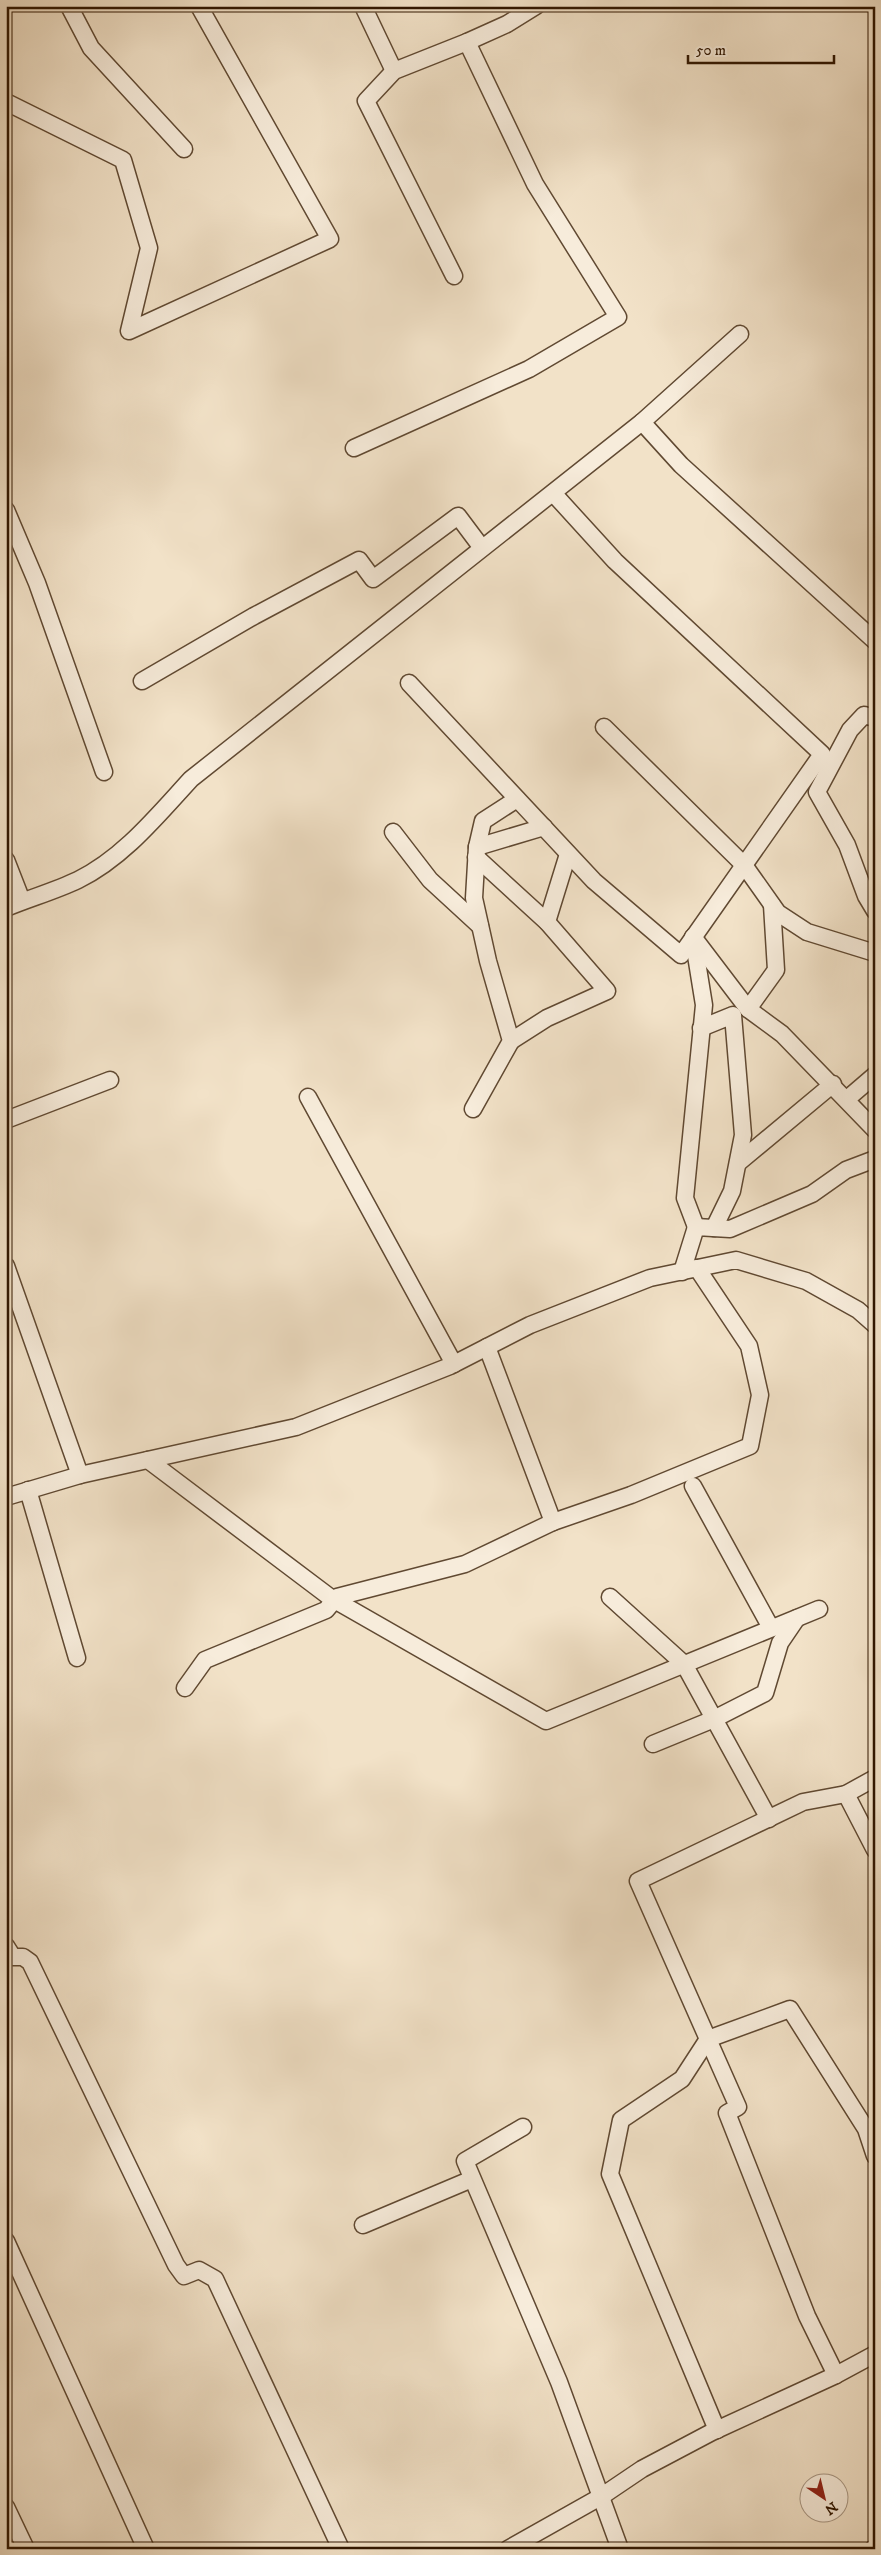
<svg xmlns="http://www.w3.org/2000/svg" width="881" height="2555" font-family="'IM FELL DW Pica',serif">
  <rect width="100%" height="100%" fill="#f2e2c8"/>
  <filter id="stains"><feTurbulence type="fractalNoise" baseFrequency=".004" numOctaves="4"/><feColorMatrix values="0 0 0 0 .2 0 0 0 0 .09 0 0 0 0 .02 0 0 0 .5 -.17"/></filter>
  <radialGradient id="worn" r=".72"><stop offset=".6" stop-color="#630" stop-opacity="0"/><stop offset="1" stop-color="#630" stop-opacity=".3"/></radialGradient>
  <g fill="none" stroke-linecap="round" stroke-linejoin="round">
    <defs>
      <g id="minor">
        <path d="M69 6 91 48 184 149"/>
        <path d="M363 6 394 71"/>
        <path d="M6 102 123 160 149 248 129 331 330 239 199 6"/>
        <path d="M454 276 366 101 394 71 467 42"/>
        <path d="M642 422 681 465 875 641"/>
        <path d="M354 448 529 369 618 317 535 184 467 42 507 24 536 6"/>
        <path d="M6 510 37 583 104 772"/>
        <path d="M142 681 254 616 359 560 373 579 458 516 482 548"/>
        <path d="M409 683 594 881 681 955 822 754 615 561 553 493"/>
        <path d="M875 718 864 715 850 730 817 792 847 845 866 896 875 911"/>
        <path d="M604 727 744 865 778 913 807 932 875 953"/>
        <path d="M393 832 430 880 480 926"/>
        <path d="M477 847 544 827"/>
        <path d="M476 857 547 922 607 991 547 1018 511 1041"/>
        <path d="M6 860 22 901"/>
        <path d="M6 908C30 898 55 891 78 880 123 858 157 816 191 779L642 422 740 334"/>
        <path d="M547 922 568 854"/>
        <path d="M693 937 704 1005 685 1198 696 1227"/>
        <path d="M694 938 748 1009 782 1034 875 1130"/>
        <path d="M748 1009 776 970 772 905"/>
        <path d="M701 1028 733 1015 743 1135 732 1191 714 1228"/>
        <path d="M308 1097 454 1364"/>
        <path d="M847 1099 875 1075"/>
        <path d="M473 1109 511 1041 488 961 474 898 477 847 483 821 517 799"/>
        <path d="M6 1120 110 1080"/>
        <path d="M738 1163 833 1084"/>
        <path d="M6 1266 80 1475"/>
        <path d="M682 1272 696 1227 730 1229 812 1194 846 1170 875 1159"/>
        <path d="M487 1347 553 1522"/>
        <path d="M148 1460 331 1598 546 1721 819 1609"/>
        <path d="M693 1486 771 1628"/>
        <path d="M28 1490 77 1658"/>
        <path d="M6 1497 80 1475 296 1427 450 1366 530 1325 650 1278 736 1260 806 1281 858 1310 875 1325"/>
        <path d="M610 1597 684 1664 769 1819"/>
        <path d="M185 1688 205 1660 326 1610 337 1597 465 1564 553 1522 631 1495 750 1446 760 1395 749 1346 697 1268"/>
        <path d="M653 1744 714 1719 765 1693 780 1643 797 1618"/>
        <path d="M875 1778 846 1794 875 1850"/>
        <path d="M6 1946 13 1957H23L30 1962 176 2265 184 2276 199 2270 215 2279 341 2549"/>
        <path d="M523 2127 465 2161 559 2382 620 2549"/>
        <path d="M363 2225 472 2179"/>
        <path d="M6 2241 146 2549"/>
        <path d="M836 2375 807 2316 727 2113 738 2107 638 1881 803 1802 846 1794"/>
        <path d="M717 2430 610 2174 621 2120 682 2079 708 2039 790 2009 866 2129 875 2156"/>
        <path d="M6 2507 26 2549"/>
        <path d="M508 2549 602 2496 642 2469 712 2432 836 2375 875 2354"/>
        <path d="M873 2549 875 2548"/>
      </g>
    </defs>
    <!-- minor casing -->
    <use href="#minor" stroke="#604932" stroke-width="19"/>
    <!-- minor -->
    <use href="#minor" stroke="#f7ecdb" stroke-width="16"/>
  </g>
  <!-- margin -->
  <rect width="881" height="2555" fill="none" stroke="#f2e2c8" stroke-width="25"/>
  <rect x="8" y="8" width="866" height="2540" fill="none" stroke="#301600" stroke-width="2.5"/>
  <rect x="12" y="12" width="856" height="2530" fill="none" stroke="#301600"/>
  <!-- north arrow -->
  <g transform="translate(824 2498) rotate(145)"><circle r="24" fill="#f7ecdb" stroke="#a79683"/>
  <path d="M0-4L9 19L0 12L-9 19Z" fill="#8f2418"/>
  <text y="-8" font-size="14" font-weight="bold" text-anchor="middle" fill="#301600">N</text>
  </g>
  <!-- scale -->
  <path d="M688 55v8h146v-8" fill="none" stroke="#301600" stroke-width="2.5"/>
  <text x="696" y="55" font-size="15" fill="#301600" stroke="#f7ecdb" stroke-width="4" paint-order="stroke">50 m</text>
  <rect width="100%" height="100%" filter="url(#stains)"/>
  <rect width="100%" height="100%" fill="url(#worn)"/>
</svg>
